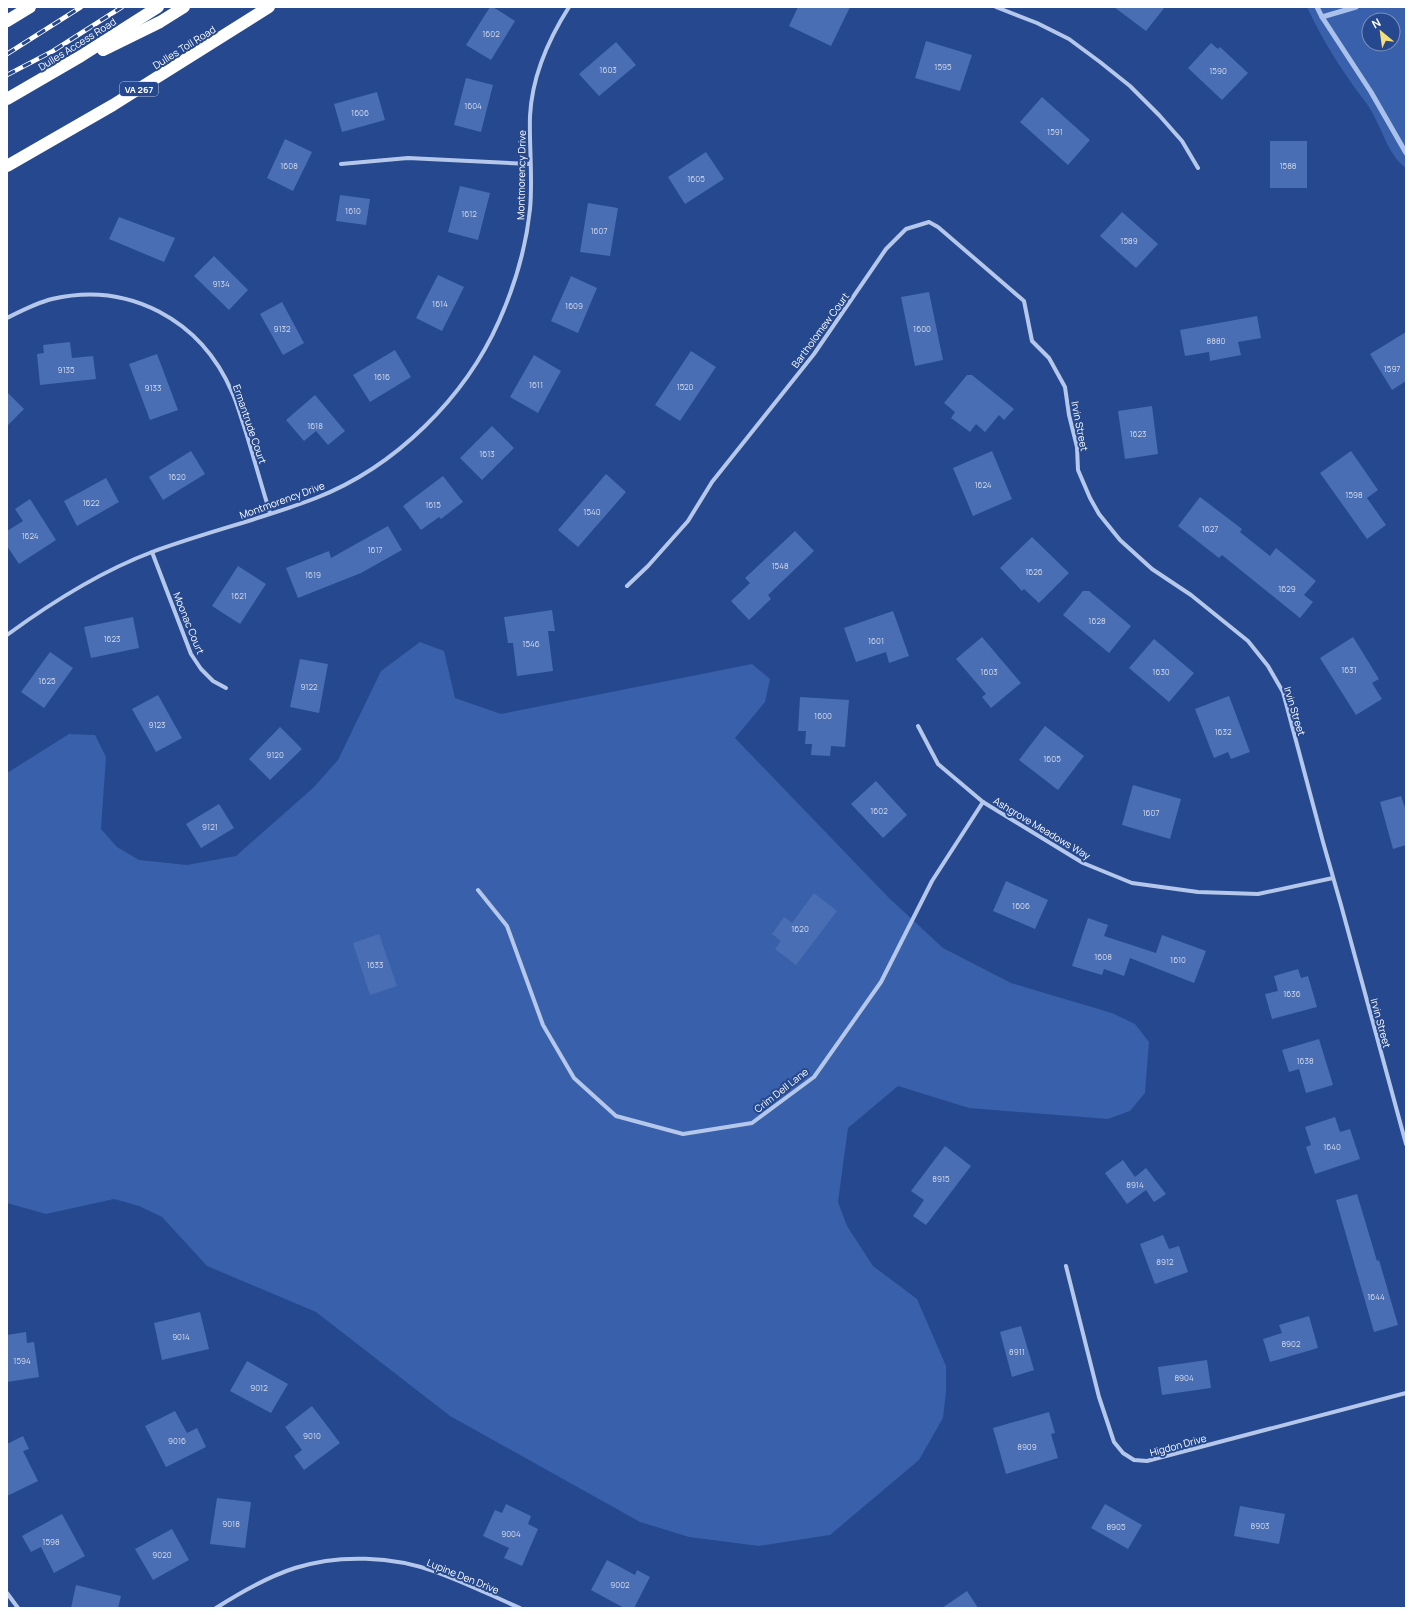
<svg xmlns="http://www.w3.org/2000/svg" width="1413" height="1615" font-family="Manrope,sans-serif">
  <rect width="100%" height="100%" fill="#25488e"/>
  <!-- green -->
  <g fill="#3960ab" fill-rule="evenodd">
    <path d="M1307 7H1406V168C1389 156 1383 132 1373 114 1367 102 1357 92 1350 81 1334 58 1319 33 1307 7ZM1369 20H1393V44H1369Z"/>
    <path d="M420 642 444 651 455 698 501 714 752 664 770 679 765 702 735 738 889 898 943 948 1011 983 1112 1013 1135 1024 1149 1042 1145 1093 1130 1111 1108 1119 969 1108 898 1086 848 1128 838 1202 847 1226 873 1266 917 1299 946 1366V1392L943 1418 919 1460 830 1535 759 1546 689 1537 640 1522 450 1416 316 1312 207 1266 162 1217 139 1206 114 1199 46 1214 7 1203V773L69 734 95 735 106 757 101 829 117 847 139 860 187 865 236 856 313 788 338 760 381 671Z"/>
  </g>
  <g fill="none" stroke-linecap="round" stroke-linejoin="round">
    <!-- stream -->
    <g stroke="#aac1ec" stroke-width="5">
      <path d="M1317 7 1322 17 1371 92 1406 153"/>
      <path d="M1322 17 1356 7"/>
    </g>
  </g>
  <!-- building -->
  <g fill="#4a6eb3">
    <path d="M490 7H493L515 21 491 60 466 45Z"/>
    <path d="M798 7H850L831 46 789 26Z"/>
    <path d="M1114 7H1165L1146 31Z"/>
    <path d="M926 41 972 55 960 91 915 78Z"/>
    <path d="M616 42 636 65 599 96 579 74Z"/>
    <path d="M1211 43 1218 49 1220 47 1248 73 1222 100 1188 68Z"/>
    <path d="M466 78 493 85 481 132 454 125Z"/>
    <path d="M377 92 385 120 342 132 334 104Z"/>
    <path d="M1042 97 1090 140 1068 165 1020 122Z"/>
    <path d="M285 139 312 152 293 191 267 178Z"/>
    <rect x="1270" y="141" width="37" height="47"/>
    <path d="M706 152 724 179 685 204 668 177Z"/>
    <path d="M460 186 490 193 478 240 448 232Z"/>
    <path d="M340 195 370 199 366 225 336 221Z"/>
    <path d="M588 203 618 208 610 256 580 252Z"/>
    <path d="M1122 212 1158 244 1136 268 1100 236Z"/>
    <path d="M119 217 175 238 164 262 109 239Z"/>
    <path d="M214 256 248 290 229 310 194 276Z"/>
    <path d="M438 275 464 287 442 331 416 318Z"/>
    <path d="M571 276 597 288 578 333 551 321Z"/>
    <path d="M929 292 943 360 915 366 901 297Z"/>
    <path d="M282 302 304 343 283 355 260 314Z"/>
    <path d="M1257 316 1261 338 1238 342 1241 355 1210 361 1209 352 1185 356 1180 330Z"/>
    <path d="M1406 332V381L1392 390 1370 354Z"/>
    <path d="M70 342 72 358 93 356 96 379 40 385 37 354 44 353 43 345Z"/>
    <path d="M395 350 411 377 370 402 353 375Z"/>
    <path d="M691 351 716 367 680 421 655 405Z"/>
    <path d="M157 354 178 410 150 420 129 364Z"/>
    <path d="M534 355 561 371 538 413 510 397Z"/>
    <path d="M967 375H972L1014 409 1004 420 999 415 985 432 976 424 970 432 951 418 955 412 944 403Z"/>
    <path d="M7 392 24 409 7 426Z"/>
    <path d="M315 395 345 431 328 445 316 431 304 441 286 420Z"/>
    <path d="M1152 406 1158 454 1125 459 1118 411Z"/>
    <path d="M492 426 514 448 482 480 460 458Z"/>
    <path d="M191 451 205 474 163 500 149 477Z"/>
    <path d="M992 451 1012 499 973 516 953 468Z"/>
    <path d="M1351 451 1378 490 1367 498 1386 525 1367 539 1320 473Z"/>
    <path d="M606 474 626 492 578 547 558 530Z"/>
    <path d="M443 476 463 502 441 519 439 517 421 530 403 506Z"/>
    <path d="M106 478 119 502 77 526 64 501Z"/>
    <path d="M1200 497 1242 529 1240 532 1270 556 1276 548 1316 581 1304 595 1313 602 1300 618 1222 555 1219 558 1178 526Z"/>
    <path d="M30 499 56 540 19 564 7 546V531L23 521 15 509Z"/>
    <path d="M388 526 402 550 361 573 298 598 286 568 329 551 331 558Z"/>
    <path d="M795 531 814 551 768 595 771 599 749 620 731 601 750 583 745 578Z"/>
    <path d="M1032 537 1069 573 1039 603 1024 589 1022 591 1000 568Z"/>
    <path d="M238 566 266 584 240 624 212 606Z"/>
    <path d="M1083 591H1089L1131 626 1109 653 1063 615Z"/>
    <path d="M552 610 555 631H548L553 671 517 676 513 643H508L504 617Z"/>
    <path d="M893 611 909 656 889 663 886 652 856 662 844 628Z"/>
    <path d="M133 617 139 648 91 658 84 627Z"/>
    <path d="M982 637 1021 683 991 708 982 697 986 694 956 659Z"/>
    <path d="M1353 637 1379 679 1372 683 1382 699 1356 715 1320 658Z"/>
    <path d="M1154 639 1194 673 1169 702 1129 668Z"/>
    <path d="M50 652 73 668 44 708 21 692Z"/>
    <path d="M300 659 328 664 319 713 290 707Z"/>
    <path d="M158 695 182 738 156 752 132 709Z"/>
    <path d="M1229 696 1250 752 1231 759 1228 752 1214 758 1195 709Z"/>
    <path d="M800 697 849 700 845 747 831 746 830 756 811 755 812 744H805L806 731H798Z"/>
    <path d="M1045 726 1084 756 1058 790 1019 760Z"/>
    <path d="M280 727 302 749 270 780 249 759Z"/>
    <path d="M876 781 907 815 883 838 851 804Z"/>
    <path d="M1133 785 1181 799 1170 839 1122 825Z"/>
    <path d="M1401 796 1406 811V845L1393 849 1380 802Z"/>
    <path d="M219 804 234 828 201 848 186 824Z"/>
    <path d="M1006 881 1048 900 1035 929 993 911Z"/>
    <path d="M814 893 837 911 796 965 775 949 781 941 772 934 784 917 792 923Z"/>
    <path d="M1088 918 1108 925 1104 936 1156 953 1162 935 1206 951 1194 983 1130 958 1124 976 1104 969 1102 975 1072 966Z"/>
    <path d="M379 934 397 986 370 995 353 943Z"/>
    <path d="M1298 969 1301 978 1308 976 1317 1007 1272 1019 1265 994 1278 991 1274 976Z"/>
    <path d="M1319 1039 1333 1085 1306 1093 1299 1069 1289 1072 1282 1050Z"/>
    <path d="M1335 1117 1340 1132 1350 1129 1360 1159 1315 1174 1306 1147 1311 1145 1305 1127Z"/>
    <path d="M945 1146 971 1166 926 1225 913 1216 924 1200 911 1191Z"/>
    <path d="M1123 1160 1135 1177 1146 1168 1166 1194 1154 1202 1146 1190 1127 1204 1105 1173Z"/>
    <path d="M1357 1194 1377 1261 1379 1260 1398 1325 1374 1332 1336 1200Z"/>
    <path d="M1163 1235 1169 1249 1179 1246 1188 1272 1155 1284 1140 1244Z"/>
    <path d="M200 1312 209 1349 162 1360 154 1323Z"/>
    <path d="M1309 1316 1318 1348 1270 1362 1263 1339 1282 1333 1279 1325Z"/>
    <path d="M1021 1326 1034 1370 1012 1377 1000 1332Z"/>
    <path d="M26 1332 27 1343 34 1342 39 1377 7 1382V1335Z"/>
    <path d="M1207 1360 1211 1388 1162 1395 1158 1367Z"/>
    <path d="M247 1361 288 1384 271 1413 230 1391Z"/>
    <path d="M312 1406 340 1443 304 1470 294 1456 302 1450 285 1427Z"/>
    <path d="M175 1411 187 1433 197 1428 206 1447 166 1467 145 1426Z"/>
    <path d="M1049 1412 1055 1433 1051 1434 1058 1458 1006 1474 993 1428Z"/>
    <path d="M23 1436 29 1449 23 1451 38 1481 7 1496V1444Z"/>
    <path d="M217 1498 251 1502 245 1548 210 1544Z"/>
    <path d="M506 1504 531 1516 528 1524 538 1529 522 1566 504 1558 509 1548 483 1536 495 1510 502 1513Z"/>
    <path d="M1105 1504 1142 1525 1128 1549 1091 1528Z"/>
    <path d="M1240 1506 1285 1514 1279 1544 1234 1536Z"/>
    <path d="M62 1514 85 1556 54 1573 41 1547 31 1552 22 1536Z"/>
    <path d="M172 1529 189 1560 153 1580 135 1549Z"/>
    <path d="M607 1560 635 1575 637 1570 650 1577 634 1608H624L591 1590Z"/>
    <path d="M76 1585 121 1596 118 1608H71Z"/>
    <path d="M967 1591 978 1608H942Z"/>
  </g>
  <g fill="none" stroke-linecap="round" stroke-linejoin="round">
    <!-- minor -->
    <g stroke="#b5c8eb" stroke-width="4">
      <path d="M996 7 1037 23 1069 39 1100 62 1130 86 1159 115 1182 141 1198 168"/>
      <path d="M341 164 408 158 530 164"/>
      <path d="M7 318C21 311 36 303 52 299 129 281 201 320 232 392 237 402 240 415 244 426 253 455 261 484 270 513"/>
      <path d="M152 552 191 654 201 669 213 681 226 688"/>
      <path d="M627 586 648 566 688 521 712 482 814 354 886 249 906 229 929 222 938 227 1024 301 1032 341 1049 358 1065 387 1069 415 1077 447 1078 470 1090 498 1099 514 1120 540 1152 569 1191 595 1248 641 1268 666 1283 692 1323 842 1341 905 1406 1144"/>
      <path d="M7 635C52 602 99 572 152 552 206 532 262 519 316 498 395 467 465 398 499 321 515 285 526 248 530 209 533 178 529 146 530 116 532 76 548 40 569 7"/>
      <path d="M918 726 938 764 983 802 1083 863 1132 883 1198 892 1258 894 1333 878"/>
      <path d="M478 890 507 926 543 1025 574 1078 616 1116 683 1134 752 1123 814 1077 881 982 932 881 983 802"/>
      <path d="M1066 1266 1099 1397 1114 1442 1123 1453 1134 1460 1147 1461 1406 1393"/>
      <path d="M7 1593 18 1608"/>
      <path d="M216 1608C241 1592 267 1577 295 1568 339 1554 393 1556 436 1572 465 1582 492 1596 520 1608"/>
    </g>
    <!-- motorway -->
    <g stroke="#fff" stroke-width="12">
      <path d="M7 21 30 7"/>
      <path d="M103 50 160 22 184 7"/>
      <path d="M7 99 81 56 158 7"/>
      <path d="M7 166 113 105 269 7"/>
    </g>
    <defs>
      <g id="rail">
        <path d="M7 54 81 7"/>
        <path d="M7 75 53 51 122 7"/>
      </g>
    </defs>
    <!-- rail casing -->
    <use href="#rail" stroke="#fff" stroke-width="4.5"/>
    <!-- rail -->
    <use href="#rail" stroke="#25488e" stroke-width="3" stroke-dasharray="9" stroke-linecap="butt"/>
  </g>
  <g text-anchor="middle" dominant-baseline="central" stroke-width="4" stroke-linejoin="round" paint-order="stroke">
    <!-- number labels -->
    <g font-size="8" fill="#d2dbec">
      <text x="491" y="33">1602</text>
      <text x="943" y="66">1595</text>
      <text x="608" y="69">1603</text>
      <text x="1218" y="70">1590</text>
      <text x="473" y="105">1604</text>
      <text x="360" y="112">1606</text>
      <text x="1055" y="131">1591</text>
      <text x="289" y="165">1608</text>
      <text x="1288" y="165">1588</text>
      <text x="696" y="178">1605</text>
      <text x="353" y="210">1610</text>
      <text x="469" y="213">1612</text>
      <text x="599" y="230">1607</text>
      <text x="1129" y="240">1589</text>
      <text x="221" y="283">9134</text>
      <text x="440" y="303">1614</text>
      <text x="574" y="305">1609</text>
      <text x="282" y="328">9132</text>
      <text x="922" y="328">1600</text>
      <text x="1216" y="340">8880</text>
      <text x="1392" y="368">1597</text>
      <text x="66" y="369">9135</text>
      <text x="382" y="376">1616</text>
      <text x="536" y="384">1611</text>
      <text x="685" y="386">1520</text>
      <text x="153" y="387">9133</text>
      <text x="315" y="425">1618</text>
      <text x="1138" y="433">1623</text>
      <text x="487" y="453">1613</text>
      <text x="177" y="476">1620</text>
      <text x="983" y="484">1624</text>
      <text x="1354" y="494">1598</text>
      <text x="91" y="502">1622</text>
      <text x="433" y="504">1615</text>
      <text x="592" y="511">1540</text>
      <text x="1210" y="528">1627</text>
      <text x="30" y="535">1624</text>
      <text x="375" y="549">1617</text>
      <text x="780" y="565">1548</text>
      <text x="1034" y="571">1626</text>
      <text x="313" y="574">1619</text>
      <text x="1287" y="588">1629</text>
      <text x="239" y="595">1621</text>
      <text x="1097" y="620">1628</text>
      <text x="112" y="638">1623</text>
      <text x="876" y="640">1601</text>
      <text x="531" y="643">1546</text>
      <text x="1349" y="669">1631</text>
      <text x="989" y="671">1603</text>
      <text x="1161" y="671">1630</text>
      <text x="47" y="680">1625</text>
      <text x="309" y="686">9122</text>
      <text x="823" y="715">1600</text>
      <text x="157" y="724">9123</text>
      <text x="1223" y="731">1632</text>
      <text x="275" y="754">9120</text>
      <text x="1052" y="758">1605</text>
      <text x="879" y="810">1602</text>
      <text x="1151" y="812">1607</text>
      <text x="210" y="826">9121</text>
      <text x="1021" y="905">1606</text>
      <text x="800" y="928">1620</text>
      <text x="1103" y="956">1608</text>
      <text x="1178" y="959">1610</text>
      <text x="375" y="964">1633</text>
      <text x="1292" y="993">1636</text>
      <text x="1305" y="1060">1638</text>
      <text x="1332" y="1146">1640</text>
      <text x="941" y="1178">8915</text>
      <text x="1135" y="1184">8914</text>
      <text x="1165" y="1261">8912</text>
      <text x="1376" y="1296">1644</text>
      <text x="181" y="1336">9014</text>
      <text x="1291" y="1343">8902</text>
      <text x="1017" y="1351">8911</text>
      <text x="22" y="1360">1594</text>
      <text x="1184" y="1377">8904</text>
      <text x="259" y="1387">9012</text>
      <text x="312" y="1435">9010</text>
      <text x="177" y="1440">9016</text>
      <text x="1027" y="1446">8909</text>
      <text x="231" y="1523">9018</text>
      <text x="1260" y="1525">8903</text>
      <text x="1116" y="1526">8905</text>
      <text x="511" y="1533">9004</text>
      <text x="51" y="1541">1598</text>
      <text x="162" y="1554">9020</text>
      <text x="620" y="1584">9002</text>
    </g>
    <!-- shield labels -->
    <rect fill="#25488e" stroke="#bec8dd" stroke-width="1" x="120" y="82" width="38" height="14" rx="3"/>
    <g font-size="9" font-weight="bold" fill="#fff">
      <text x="139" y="89">VA 267</text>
    </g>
    <!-- street labels -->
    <g font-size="10" fill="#fff" stroke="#25488e">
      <text transform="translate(77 44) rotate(-32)">Dulles Access Road</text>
      <text transform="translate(184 47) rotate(-32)">Dulles Toll Road</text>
      <text transform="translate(521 175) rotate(-89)">Montmorency Drive</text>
      <text transform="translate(820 330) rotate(-54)">Bartholomew Court</text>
      <text transform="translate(250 424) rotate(71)">Ermantrude Court</text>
      <text transform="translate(1080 426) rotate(79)">Irvin Street</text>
      <text transform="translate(282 500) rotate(-20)">Montmorency Drive</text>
      <text transform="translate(189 623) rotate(68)">Moonac Court</text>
      <text transform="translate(1295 711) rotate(73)">Irvin Street</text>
      <text transform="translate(1042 828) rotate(31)">Ashgrove Meadows Way</text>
      <text transform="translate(1381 1023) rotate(75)">Irvin Street</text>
      <text transform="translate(781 1090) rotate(-38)">Crim Dell Lane</text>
      <text transform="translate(1178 1445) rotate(-15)">Higdon Drive</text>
      <text transform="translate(463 1576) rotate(22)">Lupine Den Drive</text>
    </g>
  </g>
  <!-- border -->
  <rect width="1413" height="1615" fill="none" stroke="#ffffff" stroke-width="16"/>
  <!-- north arrow -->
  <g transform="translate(1381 32) rotate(331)"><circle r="19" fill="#25488e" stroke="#7c91bb"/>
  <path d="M0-3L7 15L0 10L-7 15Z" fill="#f5de7a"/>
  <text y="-6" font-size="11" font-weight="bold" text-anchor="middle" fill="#ffffff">N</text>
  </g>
</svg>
